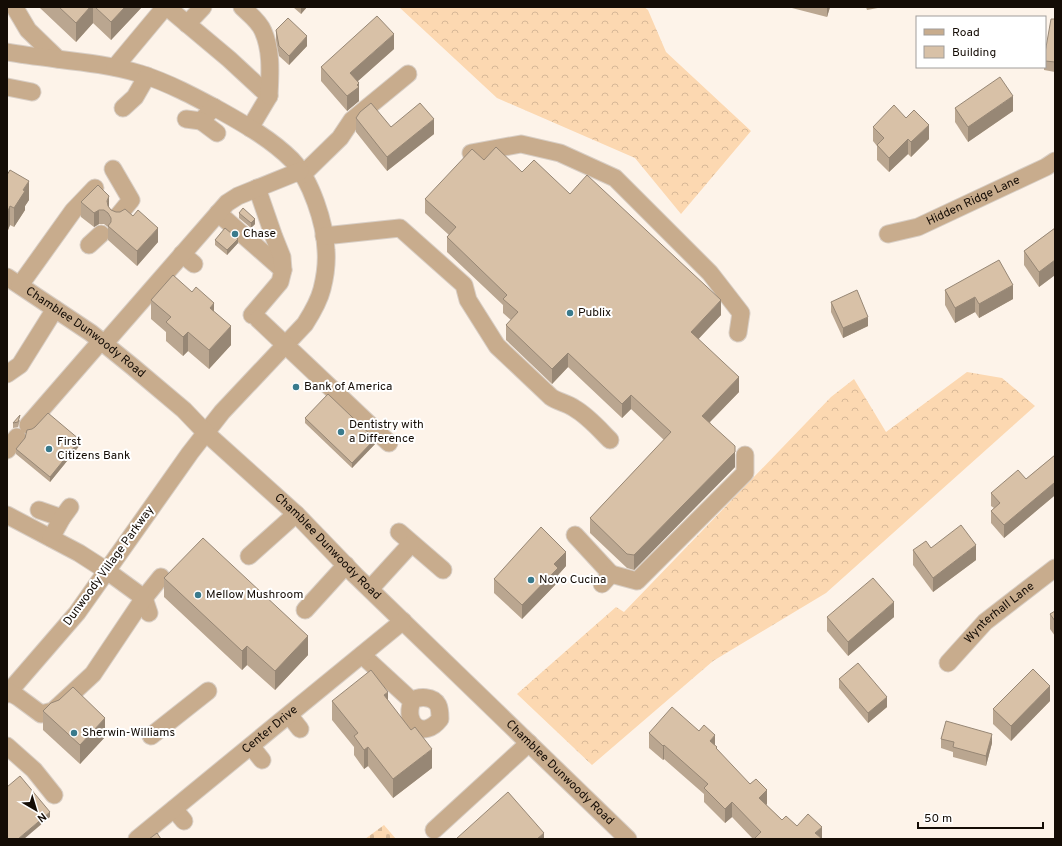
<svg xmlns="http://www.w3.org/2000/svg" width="1062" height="846" font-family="Overpass,sans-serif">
  <defs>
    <pattern id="forest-crowns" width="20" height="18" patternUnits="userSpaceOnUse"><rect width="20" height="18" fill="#fcd8b1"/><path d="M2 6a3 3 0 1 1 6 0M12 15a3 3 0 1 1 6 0" fill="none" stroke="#d7b897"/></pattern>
    <pattern id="cemetery-stones" width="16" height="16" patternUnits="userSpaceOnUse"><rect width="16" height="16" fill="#fcd8b1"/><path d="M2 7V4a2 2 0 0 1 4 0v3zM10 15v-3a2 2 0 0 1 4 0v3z" fill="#d7b897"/></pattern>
  </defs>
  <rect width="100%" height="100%" fill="#fdf3e9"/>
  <!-- forest -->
  <g fill="url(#forest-crowns)">
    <path d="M399 7H644L648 10 666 52 751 131 681 214 635 158 497 98Z"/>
    <path d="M967 372 1002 378 1035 406 826 593 713 661 592 765 517 694 616 607 624 612 831 397 854 379 886 432Z"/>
  </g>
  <!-- cemetery -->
  <path fill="url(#cemetery-stones)" d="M384 825 396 839H365Z"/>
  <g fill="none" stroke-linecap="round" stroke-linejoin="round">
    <defs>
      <g id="minor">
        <path d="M167 7 229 59 269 96 250 128"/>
        <path d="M242 7C249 14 259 21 263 31 272 51 270 74 269 96"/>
        <path d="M15 8 28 30 58 59"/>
        <path d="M187 24 203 7"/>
        <path d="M7 52C51 60 98 61 141 74 169 83 195 97 221 111 246 125 272 140 292 160 311 180 325 223 326 250 327 262 325 277 322 289 319 301 312 313 305 324L222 412 190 453 77 613 7 694"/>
        <path d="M115 67 165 7"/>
        <path d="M7 87 32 92"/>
        <path d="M123 108 135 97 147 76"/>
        <path d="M186 119 201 121 214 107"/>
        <path d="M201 121 217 133"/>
        <path d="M471 153 521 144 560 153 615 178 710 273 741 313 738 333"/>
        <path d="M113 169 131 200 117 217"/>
        <path d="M302 175 340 138 352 120 408 74"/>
        <path d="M218 213 283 270"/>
        <path id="s1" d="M888 234 918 227 1046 167 1055 161"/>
        <path d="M324 236 400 228 464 285 468 300 497 346 551 397C558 402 567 403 574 408 588 416 599 429 610 440"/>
        <path d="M89 245 101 234"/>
        <path d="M182 254 194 264"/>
        <path id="s2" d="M7 277 91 333 133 367 184 410 206 433 296 514 355 575 628 839"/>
        <path d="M20 285 73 211 95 188"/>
        <path d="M252 315 280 282 283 270 282 257 274 237 257 188"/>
        <path d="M258 319 389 443"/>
        <path d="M104 344 227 203 238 196 300 171"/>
        <path d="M7 374 20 365 55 309"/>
        <path d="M28 425 101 341"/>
        <path d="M7 450 17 437"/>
        <path d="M39 510 62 518"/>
        <path d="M7 515 79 553 107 571 144 598 149 613"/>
        <path d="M399 532 443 570"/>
        <path d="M575 535 611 574 602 584"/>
        <path d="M51 538 62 518 70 507"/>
        <path d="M249 556 296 514"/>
        <path d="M611 574 637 581 745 473V455"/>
        <path d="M370 589 411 544"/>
        <path d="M305 610 346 565"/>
        <path d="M362 655 412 701C403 725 424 740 440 719 440 714 440 709 438 705 433 696 419 696 412 701"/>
        <path id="s3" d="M948 663 985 622 1055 568"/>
        <path d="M9 692 18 697 41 714 53 711 93 674 144 598 161 577"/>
        <path d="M289 715 300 729"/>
        <path d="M151 736 208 691"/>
        <path d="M7 746 34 770 54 795"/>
        <path d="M251 746 262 760"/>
        <path d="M174 809 184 821"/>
        <path d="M434 830 529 743"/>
        <path id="s4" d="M137 839 403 621"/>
      </g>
    </defs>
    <!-- minor casing -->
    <use href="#minor" stroke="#d8cec5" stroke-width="19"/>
    <!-- minor -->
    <use href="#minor" stroke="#c8ac8d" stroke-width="17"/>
  </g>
  <!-- wall -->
  <g fill="#baa690">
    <path d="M40 7H142L111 40 93 23 76 42 40 8Z"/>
    <path d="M293 7H307L301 14Z"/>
    <path d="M788 7H830L827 17Z"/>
    <path d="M866 7H883L867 10Z"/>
    <path d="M1055 19V72L1044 70V67H1045V53Z"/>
    <path d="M276 30 307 46 289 65 279 56 276 40Z"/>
    <path d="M394 49 358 81 359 83V101L347 111 321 81V67Z"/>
    <path d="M955 108 1013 111 968 142 955 122Z"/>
    <path d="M356 118 391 127 434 134 387 171 356 132Z"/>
    <path d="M906 118 929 139 911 157 908 154 889 172 877 160V146L873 141V127Z"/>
    <path d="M484 160 522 172 570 194 721 315 698 339 739 392 710 422 735 467 634 570 627 568 590 533V518L664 440 631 409 622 418 568 367 552 384 506 340V325L511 320 503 313V305L447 252V237L449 235 425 213V199Z"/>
    <path d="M7 175 29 200 25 206V210L14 227 10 225 8 230 7 229Z"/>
    <path d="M81 202 109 208 111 210 158 242 137 266 108 240V227L104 224H99L94 227 81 217Z"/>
    <path d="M239 213 255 224 251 228 239 218Z"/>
    <path d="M1055 228V275L1039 287 1024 265V251Z"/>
    <path d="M215 240 238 243 227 255 215 245Z"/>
    <path d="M945 290 1013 299 979 318 975 312 955 323 945 305Z"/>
    <path d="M151 300 214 312 231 345 209 369 188 351 183 356 166 341V332L151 319Z"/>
    <path d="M831 302 868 326 843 338 831 312Z"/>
    <path d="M305 418 375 444 352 468 305 423Z"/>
    <path d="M20 420 18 427 13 428V423Z"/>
    <path d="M80 445 50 482 16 454V449Z"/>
    <path d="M1055 455V497L1054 496 1004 538 991 523V511L994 508 991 506V493L1026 479Z"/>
    <path d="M931 548 976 560 933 592 913 565V550Z"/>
    <path d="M566 566 558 575V582L522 619 494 593V579Z"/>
    <path d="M164 578 308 655 275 690 247 665 242 670 164 597Z"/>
    <path d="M1055 611V636L1050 629V614Z"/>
    <path d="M827 617H894L848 656 827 631Z"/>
    <path d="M839 679 887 707 868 723 839 688Z"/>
    <path d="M59 700 105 737 80 764 43 730V711Z"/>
    <path d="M332 701H388L432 768 393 798 368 766 364 769 354 755V747L332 720Z"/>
    <path d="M1050 701 1011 741 993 724V709Z"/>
    <path d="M649 733 715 746 717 750 767 804 766 805 782 820 797 826 822 839H753L732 817 725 823 704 802V794L664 759 663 760 649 748Z"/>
    <path d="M941 739 992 743 986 766 953 757V752L941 748Z"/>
  </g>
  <!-- shaded-wall -->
  <g fill="#978775">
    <path d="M90 7H93V23L76 42V23Z"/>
    <path d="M125 7H142L111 40V22Z"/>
    <path d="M301 7H307L301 14Z"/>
    <path d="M827 7H830L827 17Z"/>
    <path d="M394 34V49L350 88V73Z"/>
    <path d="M307 36V46L289 65V56Z"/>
    <path d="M359 83V101L347 111V96Z"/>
    <path d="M1013 96V111L968 142V127Z"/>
    <path d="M434 119V134L387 171V157Z"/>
    <path d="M929 125V139L911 157V142Z"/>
    <path d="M908 139V154L889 172V158Z"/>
    <path d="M29 181V200L25 206V210L14 227V208L23 190Z"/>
    <path d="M109 196V210L108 213 107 201Z"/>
    <path d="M10 206V225L8 230V211Z"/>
    <path d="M99 210V224L94 227V213Z"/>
    <path d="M255 219V224L251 228V223Z"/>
    <path d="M158 228V242L137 266V251Z"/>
    <path d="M238 239V243L227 255V250Z"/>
    <path d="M1055 260V275L1039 287V272Z"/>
    <path d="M1013 285V299L979 318V304Z"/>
    <path d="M975 297V312L955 323V308Z"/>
    <path d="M721 300V315L691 347V332Z"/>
    <path d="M214 303V321L210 308Z"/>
    <path d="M868 317V326L843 338V328Z"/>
    <path d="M231 326V345L209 369V350Z"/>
    <path d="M188 332V351L183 356V337Z"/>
    <path d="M568 353V367L552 384V369Z"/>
    <path d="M739 377V392L702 430V416Z"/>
    <path d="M631 395V409L622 418V404Z"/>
    <path d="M375 439V444L352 468V463Z"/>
    <path d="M80 440V445L50 482V477Z"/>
    <path d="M735 452V467L634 570V555Z"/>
    <path d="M1054 483V496L1004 538V525Z"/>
    <path d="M976 545V560L933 592V578Z"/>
    <path d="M566 552V566L558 575V582L522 619V605L554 564Z"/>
    <path d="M894 602V617L848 656V642Z"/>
    <path d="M308 636V655L275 690V671Z"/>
    <path d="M247 646V665L242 670V651Z"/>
    <path d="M1050 686V701L1011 741V726Z"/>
    <path d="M388 692V711L384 695Z"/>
    <path d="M887 697V707L868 723V713Z"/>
    <path d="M105 718V737L80 764V745Z"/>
    <path d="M992 734V743L986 766V756Z"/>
    <path d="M715 735V749L710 741Z"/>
    <path d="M664 745V759L663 760V746Z"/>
    <path d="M368 747V766L364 769V750Z"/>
    <path d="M432 749V768L393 798V779Z"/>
    <path d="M767 790V804L759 812V798Z"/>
    <path d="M732 802V817L725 823V809Z"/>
    <path d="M50 812V817L24 839H18Z"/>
    <path d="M822 827V839L815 833Z"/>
    <path d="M544 833V839H537Z"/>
  </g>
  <!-- building -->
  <g fill="#d8c1a7" stroke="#978775">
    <path d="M59 7H90L76 23Z"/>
    <path d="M95 7H125L111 22Z"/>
    <path d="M377 16 394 34 350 73 359 83 357 85 359 87 347 96 321 67Z"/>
    <path d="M288 18 307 36 289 56 279 46 276 30Z"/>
    <path d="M1051 19H1055V62L1045 61V53Z"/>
    <path d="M1000 77 1013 96 968 127 955 108Z"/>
    <path d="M371 103 391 127 420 103 434 119 387 157 356 118 360 112Z"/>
    <path d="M894 105 906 118 914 110 929 125 911 142 908 139 889 158 877 145 884 138 873 127Z"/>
    <path d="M496 147 522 172 534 160 570 194 587 175 721 300 691 332 739 377 702 416 735 446V452L634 555 627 554 590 518 671 432 631 395 622 404 568 353 552 369 506 325 518 312 503 299 507 295 447 237 456 227 425 199 472 149 484 160Z"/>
    <path d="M10 170 29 181 23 190 25 191 14 208 10 206 8 211 7 210V175Z"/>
    <path d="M98 185 109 196 107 201 108 206 111 210 116 212H120L125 209 133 216 138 210 158 228 137 251 108 226 111 222V218L108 213 104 210H99L94 213 81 202Z"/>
    <path d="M243 208 255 219 251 223 239 213Z"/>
    <path d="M225 228 238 239 227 250 215 240Z"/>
    <path d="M1055 228V260L1039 272 1024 251Z"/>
    <path d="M999 260 1013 285 979 304 975 297 955 308 945 290Z"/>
    <path d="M173 275 192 292 196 287 214 303 210 308 231 326 209 350 188 332 183 337 166 322 171 317 151 300Z"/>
    <path d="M857 290 868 317 843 328 831 302Z"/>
    <path d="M328 394 375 439 352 463 305 418Z"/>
    <path d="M48 413 80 440 50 477 16 449 25 438 27 430 32 429 35 427Z"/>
    <path d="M20 415 18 422 13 423Z"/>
    <path d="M1055 455V484L1054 483 1004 525 991 511 1000 503 991 493 1018 470 1026 479Z"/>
    <path d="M961 525 976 545 933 578 913 550 926 541 931 548Z"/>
    <path d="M541 527 566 552 554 564 558 568 522 605 494 579Z"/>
    <path d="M203 538 308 636 275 671 247 646 242 651 164 578Z"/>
    <path d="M873 578 894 602 848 642 827 617Z"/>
    <path d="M1055 611V621L1050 614Z"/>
    <path d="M858 663 887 697 868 713 839 679Z"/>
    <path d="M1033 669 1050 686 1011 726 993 709Z"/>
    <path d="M371 670 388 692 384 695 411 730 415 727 432 749 393 779 368 747 364 750 354 736 358 733 332 701Z"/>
    <path d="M73 687 105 718 80 745 43 711 51 703 59 700Z"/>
    <path d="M672 707 699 731 704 725 715 735 710 741 717 747 716 748 750 784 756 779 767 790 759 798 782 820 786 816 797 826 808 814 822 827 815 833 822 839H754L761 832 732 802 725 809 704 788 708 784 664 745 663 746 649 733Z"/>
    <path d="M946 721 992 734 986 756 953 747 954 742 941 739Z"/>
    <path d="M20 776 50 812 18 839H7V787Z"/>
    <path d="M508 792 544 833 537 839H456Z"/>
    <path d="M157 833 161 839H149Z"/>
  </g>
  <!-- markers -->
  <g fill="#397a8c" stroke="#fff" stroke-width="1.5">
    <circle cx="235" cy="234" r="4"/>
    <circle cx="570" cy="313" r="4"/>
    <circle cx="296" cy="387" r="4"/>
    <circle cx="341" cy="432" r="4"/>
    <circle cx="49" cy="449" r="4"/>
    <circle cx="531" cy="580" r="4"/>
    <circle cx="198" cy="595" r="4"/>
    <circle cx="74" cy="733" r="4"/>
  </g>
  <g text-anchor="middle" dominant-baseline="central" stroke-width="4" stroke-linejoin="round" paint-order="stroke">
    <!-- street labels -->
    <g font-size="12" fill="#140c05" stroke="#fff">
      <text stroke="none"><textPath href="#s1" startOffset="92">Hidden Ridge Lane</textPath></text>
      <text stroke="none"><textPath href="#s2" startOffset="96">Chamblee Dunwoody Road</textPath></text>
      <text stroke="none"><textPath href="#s2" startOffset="420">Chamblee Dunwoody Road</textPath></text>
      <text transform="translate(109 566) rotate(-54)">Dunwoody Village Parkway</text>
      <text stroke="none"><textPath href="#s3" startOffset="72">Wynterhall Lane</textPath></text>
      <text stroke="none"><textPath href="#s4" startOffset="172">Center Drive</textPath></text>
      <text stroke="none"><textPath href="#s2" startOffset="744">Chamblee Dunwoody Road</textPath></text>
    </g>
    <!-- poi labels -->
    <g font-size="12" fill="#140c05" stroke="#fff" text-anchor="start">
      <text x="243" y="234">Chase</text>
      <text x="578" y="313">Publix</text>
      <text x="304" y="387">Bank of America</text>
      <text x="349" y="425">Dentistry with<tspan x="349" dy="14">a Difference</tspan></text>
      <text x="57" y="442">First<tspan x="57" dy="14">Citizens Bank</tspan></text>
      <text x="539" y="580">Novo Cucina</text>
      <text x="206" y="595">Mellow Mushroom</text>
      <text x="82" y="733">Sherwin-Williams</text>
    </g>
  </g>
  <!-- border -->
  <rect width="1062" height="846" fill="none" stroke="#140c05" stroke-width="16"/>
  <!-- legend -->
  <rect x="916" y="16" width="130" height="52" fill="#ffffff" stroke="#a19e9b"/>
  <rect x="924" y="29" width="20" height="6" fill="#c8ac8d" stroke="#a19e9b"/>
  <text x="952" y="36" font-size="12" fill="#140c05">Road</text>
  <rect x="924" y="46" width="20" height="12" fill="#d8c1a7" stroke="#a19e9b"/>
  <text x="952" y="56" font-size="12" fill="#140c05">Building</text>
  <!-- north arrow -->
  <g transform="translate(36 810) rotate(142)" stroke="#ffffff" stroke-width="3" paint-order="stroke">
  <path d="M0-3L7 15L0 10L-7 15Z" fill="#140c05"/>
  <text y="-6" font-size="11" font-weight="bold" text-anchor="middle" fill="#140c05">N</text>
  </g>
  <!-- scale -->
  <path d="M918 822v6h125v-6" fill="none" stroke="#140c05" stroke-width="2"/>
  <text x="924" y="822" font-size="12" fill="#140c05" stroke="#ffffff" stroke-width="3" paint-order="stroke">50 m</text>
</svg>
